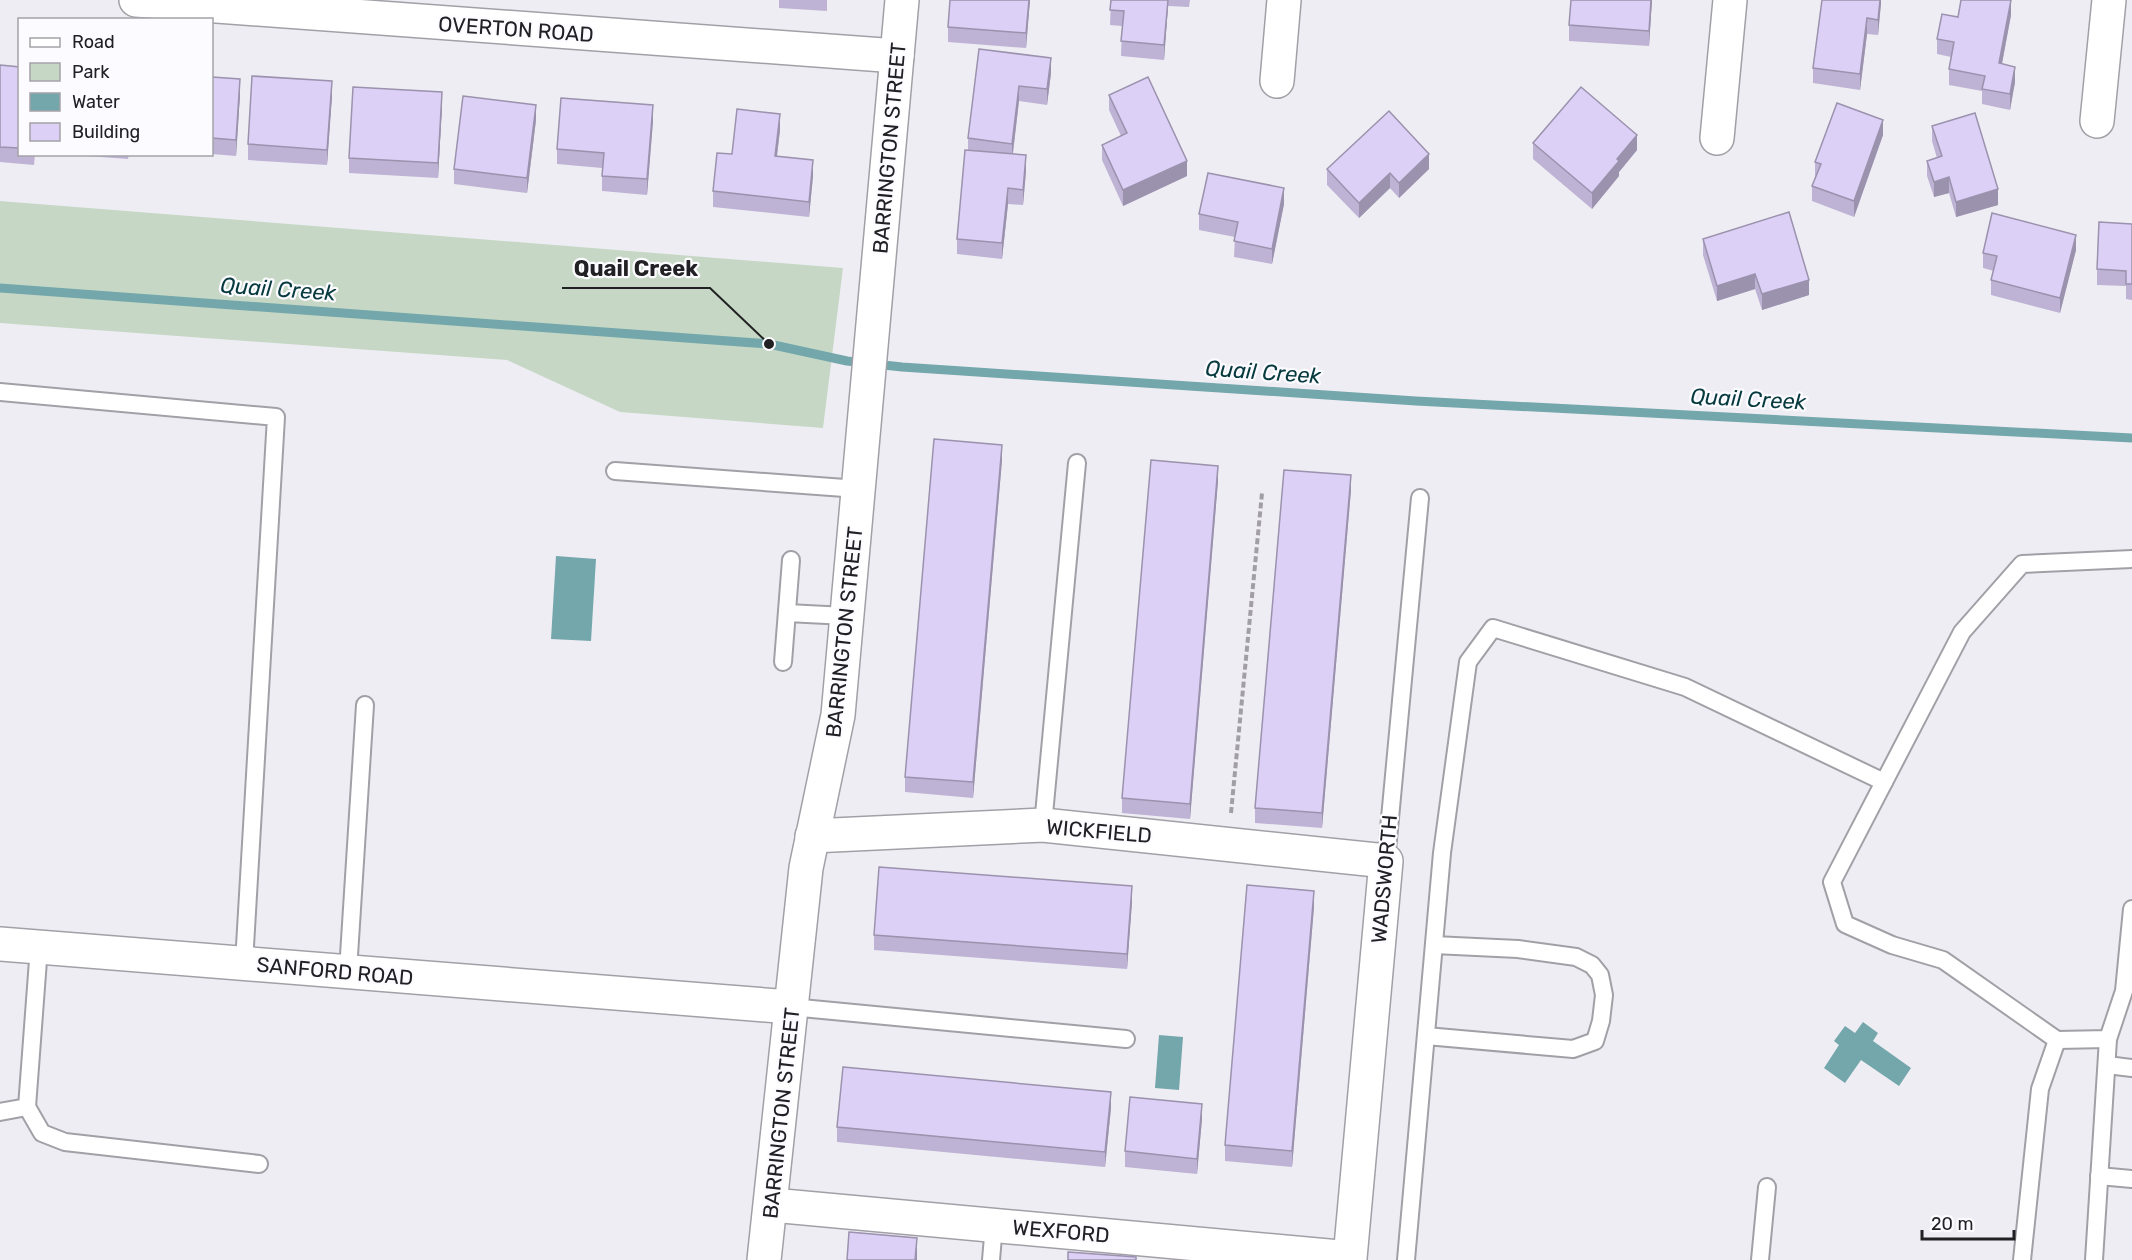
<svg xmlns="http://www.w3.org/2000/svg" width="2132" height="1260" font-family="Rubik,sans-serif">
  <rect width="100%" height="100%" fill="#efedf4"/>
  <!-- green -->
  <path fill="#c6d8c5" d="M0 201 843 268 823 428 620 412 507 360 0 323Z"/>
  <!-- water -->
  <g fill="#73a7ab">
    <path d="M556 556 596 559 591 641 551 639Z"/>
    <path d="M1863 1022 1878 1033 1873 1041 1911 1068 1899 1086 1861 1060 1845 1083 1824 1068 1839 1045 1834 1041 1845 1026 1855 1033Z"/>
    <path d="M1159 1035 1183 1037 1179 1090 1155 1088Z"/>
  </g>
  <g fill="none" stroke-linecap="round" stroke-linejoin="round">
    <!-- stream -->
    <path stroke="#73a7ab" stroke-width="9" d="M0 288 769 344 847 361 902 367 1416 401 2132 438"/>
    <defs>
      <g id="lane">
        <path d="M0 392 276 417 244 963"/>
        <path d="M615 471 858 489"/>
        <path d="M787 613 846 616"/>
        <path d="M783 662 791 560"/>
        <path d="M1043 825 1077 463"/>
        <path d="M1386 861 1420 498"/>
        <path d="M348 971 365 705"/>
        <path d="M791 1007 1126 1039"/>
        <path d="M1426 1036 1573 1049 1595 1041 1601 1021 1604 995 1600 975 1592 965 1576 957 1518 949 1434 945"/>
        <path d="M2057 1040 2108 1039 2124 991 2132 909"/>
        <path d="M2107 1065 2132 1068"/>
        <path d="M27 1107 42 1133 65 1142 259 1164"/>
        <path d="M0 1112 27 1107 39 947"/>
        <path d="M2099 1176 2132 1179"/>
        <path d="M991 1260 994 1225"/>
        <path d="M1406 1260 1442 853 1468 662 1493 628 1685 687 1884 782"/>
        <path d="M1760 1260 1767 1187"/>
        <path d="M2022 1260 2040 1089 2057 1040 1943 960 1892 945 1845 924 1832 882 1962 632 2022 564 2132 559"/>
        <path d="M2094 1260 2108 1039"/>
      </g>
      <g id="street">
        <path d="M136 0 897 56"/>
        <path d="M1277 81 1284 0"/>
        <path d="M2097 121 2109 0"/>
        <path d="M1717 138 1730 0"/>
        <path d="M0 944 791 1007"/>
        <path d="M772 1205 1350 1258 1386 861 1043 825 812 836"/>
        <path d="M764 1260 806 868 838 715 902 0"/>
      </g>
    </defs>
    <!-- lane casing -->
    <use href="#lane" stroke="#a2a0a6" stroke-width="20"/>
    <!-- street casing -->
    <use href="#street" stroke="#a2a0a6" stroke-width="36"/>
    <!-- path -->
    <path stroke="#a19fa4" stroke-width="4" stroke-dasharray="6 3" stroke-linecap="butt" d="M1231 813 1262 493"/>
    <!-- lane -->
    <use href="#lane" stroke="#fff" stroke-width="16"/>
    <!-- street -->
    <use href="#street" stroke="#fff" stroke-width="33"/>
  </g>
  <!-- wall -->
  <g fill="#beb3d4">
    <path d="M779 0H827V11L779 8Z"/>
    <path d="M980 0H1030L1026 48 948 42V27Z"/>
    <path d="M1111 0H1190L1189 7 1168 6 1164 60 1121 56 1122 26 1110 25Z"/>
    <path d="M1652 0 1649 46 1569 41V25Z"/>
    <path d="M1881 0 1878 35 1867 34 1860 90 1813 83V68Z"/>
    <path d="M2011 15 2002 64 2015 82 2010 110 1982 104V91L1949 85V69L1951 57 1937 54V39L1958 17Z"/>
    <path d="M979 49 1051 73 1047 105 1019 101 1013 154 1026 171 1023 205 1008 204 1002 259 957 254V239L968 150V138Z"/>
    <path d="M0 65 20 67V154H35L34 165 0 162Z"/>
    <path d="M212 77 240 95 236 156 212 154Z"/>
    <path d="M1109 95 1187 176 1123 206 1102 160V145L1121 136 1109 110Z"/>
    <path d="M332 96 327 165 248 160V144Z"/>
    <path d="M442 107 438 178 349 173V158Z"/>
    <path d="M536 120 527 193 454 184V169Z"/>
    <path d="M653 121 647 195 602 191V168L557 164V149Z"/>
    <path d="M1932 126 1998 205 1956 217 1949 193 1934 197 1927 176V161L1937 158 1932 141Z"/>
    <path d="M780 130 777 156 813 176 809 217 713 207V191L732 154Z"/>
    <path d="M1883 135 1854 217 1812 201V186L1815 177V162Z"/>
    <path d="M1533 143 1637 150 1619 172V176L1592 209 1533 159Z"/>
    <path d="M58 154H129L128 159Z"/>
    <path d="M1327 169H1429L1399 198 1390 188 1359 218 1327 185Z"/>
    <path d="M1284 204 1272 264 1234 257 1235 237 1199 230V214Z"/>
    <path d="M2132 224V300L2126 299V286L2097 285V269Z"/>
    <path d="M1703 239 1809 295 1762 310 1755 289 1717 301 1703 255Z"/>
    <path d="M2076 250 2060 313 1991 295V280L1994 271 1983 268V253Z"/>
    <path d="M1002 460 973 798 905 792V777Z"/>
    <path d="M1218 481 1190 819 1122 813V798Z"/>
    <path d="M1351 490 1322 828 1255 823V808Z"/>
    <path d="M1132 902 1127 969 874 950V935Z"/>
    <path d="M1314 907 1292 1167 1225 1161V1145Z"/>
    <path d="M1111 1108 1105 1167 837 1142V1127Z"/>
    <path d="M1202 1119 1197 1174 1125 1167V1151Z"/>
  </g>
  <!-- shaded-wall -->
  <g fill="#9b92ad">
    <path d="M1029 0H1030L1026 48V33Z"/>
    <path d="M1168 0V6L1164 60V45Z"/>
    <path d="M1651 0H1652L1649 46V31Z"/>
    <path d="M1880 0H1881V4L1878 35V20Z"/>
    <path d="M2011 0V15L1999 79V63Z"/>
    <path d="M1867 18V34L1860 90V74Z"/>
    <path d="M1051 58V73L1047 105V89Z"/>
    <path d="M2015 67V82L2010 110V94Z"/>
    <path d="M240 79V95L236 156V140Z"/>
    <path d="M332 81V96L327 165V150Z"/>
    <path d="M1019 86V101L1012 159V144Z"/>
    <path d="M442 92V107L438 178V163Z"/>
    <path d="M536 105V120L527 193V178Z"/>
    <path d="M653 105V121L647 195V179Z"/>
    <path d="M780 114V130L775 171V156Z"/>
    <path d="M1883 120V135L1854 217V201Z"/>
    <path d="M1637 135V150L1619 172V176L1592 209V193L1617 159Z"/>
    <path d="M1429 154V169L1399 198V183Z"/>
    <path d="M1026 155V171L1023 205V190Z"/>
    <path d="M813 160V176L809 217V202Z"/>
    <path d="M1187 161V176L1123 206V190Z"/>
    <path d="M1390 173V188L1359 218V203Z"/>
    <path d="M1949 177V193L1934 197V182Z"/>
    <path d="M1008 188V204L1002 259V243Z"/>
    <path d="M1284 188V204L1272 264V249Z"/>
    <path d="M1998 189V205L1956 217V202Z"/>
    <path d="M2076 235V250L2060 313V298Z"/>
    <path d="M1755 274V289L1717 301V286Z"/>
    <path d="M1809 280V295L1762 310V294Z"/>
    <path d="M1002 445V460L973 798V782Z"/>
    <path d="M1218 466V481L1190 819V804Z"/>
    <path d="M1351 475V490L1322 828V813Z"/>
    <path d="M1132 886V902L1127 969V954Z"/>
    <path d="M1314 891V907L1292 1167V1151Z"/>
    <path d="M1111 1092V1108L1105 1167V1152Z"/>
    <path d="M1202 1104V1119L1197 1174V1159Z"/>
    <path d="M917 1238V1260H915Z"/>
  </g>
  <!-- building -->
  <g fill="#ddd0f7" stroke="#9b92ad" stroke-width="1.5">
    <path d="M950 0H1029L1026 33 948 27Z"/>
    <path d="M1111 0H1168L1164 45 1121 41 1124 11 1110 10Z"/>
    <path d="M1571 0H1651L1649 31 1569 25Z"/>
    <path d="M1822 0H1880L1878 20 1867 18 1860 74 1813 68Z"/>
    <path d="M1961 0H2011L1999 63 2015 67 2010 94 1982 89 1985 76 1949 69 1954 42 1937 39 1942 14 1958 17Z"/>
    <path d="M979 49 1051 58 1047 89 1019 86 1012 144 968 138Z"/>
    <path d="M0 65 20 67V148L0 147Z"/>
    <path d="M252 76 332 81 327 150 248 144Z"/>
    <path d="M212 77 240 79 236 140 212 138Z"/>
    <path d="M1148 77 1187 161 1123 190 1102 145 1127 133 1109 95Z"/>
    <path d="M353 87 442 92 438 163 349 158Z"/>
    <path d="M1581 87 1637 135 1617 159 1619 161 1592 193 1533 143Z"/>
    <path d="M463 96 536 105 527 178 454 169Z"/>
    <path d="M561 98 653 105 647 179 602 176 604 153 557 149Z"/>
    <path d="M1837 103 1883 120 1854 201 1812 186 1821 164 1815 162Z"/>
    <path d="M737 109 780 114 775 156 813 160 809 202 713 191 717 153 732 154Z"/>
    <path d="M1389 111 1429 154 1399 183 1390 173 1359 203 1327 169Z"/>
    <path d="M1975 113 1998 189 1956 202 1949 177 1934 182 1927 161 1942 156 1932 126Z"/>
    <path d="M965 150 1026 155 1023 190 1008 188 1002 243 957 239Z"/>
    <path d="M1208 173 1284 188 1272 249 1234 241 1238 222 1199 214Z"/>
    <path d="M1789 212 1809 280 1762 294 1755 274 1717 286 1703 239Z"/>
    <path d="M1992 213 2076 235 2060 298 1991 280 1997 256 1983 253Z"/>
    <path d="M2099 222 2132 224V284H2126V271L2097 269Z"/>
    <path d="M934 439 1002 445 973 782 905 777Z"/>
    <path d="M1151 460 1218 466 1190 804 1122 798Z"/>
    <path d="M1284 470 1351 475 1322 813 1255 808Z"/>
    <path d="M879 867 1132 886 1127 954 874 935Z"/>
    <path d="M1247 885 1314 891 1292 1151 1225 1145Z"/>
    <path d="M843 1067 1111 1092 1105 1152 837 1127Z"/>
    <path d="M1130 1097 1202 1104 1197 1159 1125 1151Z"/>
    <path d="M849 1232 917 1238 915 1260H847Z"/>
    <path d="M1068 1252 1136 1257V1260H1068Z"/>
  </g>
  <g text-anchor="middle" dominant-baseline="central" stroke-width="4.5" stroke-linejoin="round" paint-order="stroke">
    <!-- street labels -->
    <g font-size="21" fill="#212022" stroke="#fcfbff">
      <text transform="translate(516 29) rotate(4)">OVERTON ROAD</text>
      <text transform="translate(889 148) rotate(-85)">BARRINGTON STREET</text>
      <text transform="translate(844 632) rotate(-84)">BARRINGTON STREET</text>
      <text transform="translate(1099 831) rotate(5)">WICKFIELD</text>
      <text transform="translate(1384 879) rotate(-85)">WADSWORTH</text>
      <text transform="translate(335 971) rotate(5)">SANFORD ROAD</text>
      <text transform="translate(781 1113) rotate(-84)">BARRINGTON STREET</text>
      <text transform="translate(1061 1231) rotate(5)">WEXFORD</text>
    </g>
    <!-- water labels -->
    <g font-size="22" font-style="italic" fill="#063a3e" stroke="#fcfbff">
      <text transform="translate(278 289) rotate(4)">Quail Creek</text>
      <text transform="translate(1263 372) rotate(4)">Quail Creek</text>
      <text transform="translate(1748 399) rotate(3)">Quail Creek</text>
    </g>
  </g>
  <!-- callouts -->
  <path fill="none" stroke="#212022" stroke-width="2" d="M769 344L710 288H562"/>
  <circle fill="#212022" stroke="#fcfbff" stroke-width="2" cx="769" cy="344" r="6"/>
  <g font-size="22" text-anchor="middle" font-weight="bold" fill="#212022" stroke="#fcfbff" stroke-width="4.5" stroke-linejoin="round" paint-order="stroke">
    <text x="636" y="276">Quail Creek</text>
  </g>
  <!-- legend -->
  <rect x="18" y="18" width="195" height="138" fill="#fcfbff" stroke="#a4a3a7" stroke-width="1.5"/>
  <rect x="30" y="38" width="30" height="9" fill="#ffffff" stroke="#a4a3a7" stroke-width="1.5"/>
  <text x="72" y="48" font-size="18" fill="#212022">Road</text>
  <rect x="30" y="63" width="30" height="18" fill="#c6d8c5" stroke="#a4a3a7" stroke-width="1.5"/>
  <text x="72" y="78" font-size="18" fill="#212022">Park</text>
  <rect x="30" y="93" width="30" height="18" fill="#73a7ab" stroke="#a4a3a7" stroke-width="1.5"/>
  <text x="72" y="108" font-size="18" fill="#212022">Water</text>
  <rect x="30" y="123" width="30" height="18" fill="#ddd0f7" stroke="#a4a3a7" stroke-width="1.5"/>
  <text x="72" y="138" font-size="18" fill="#212022">Building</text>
  <!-- scale -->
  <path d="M1922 1230v9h92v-9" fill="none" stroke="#212022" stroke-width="3"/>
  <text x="1931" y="1230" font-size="18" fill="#212022" stroke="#fcfbff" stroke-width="4.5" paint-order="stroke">20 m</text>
</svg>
